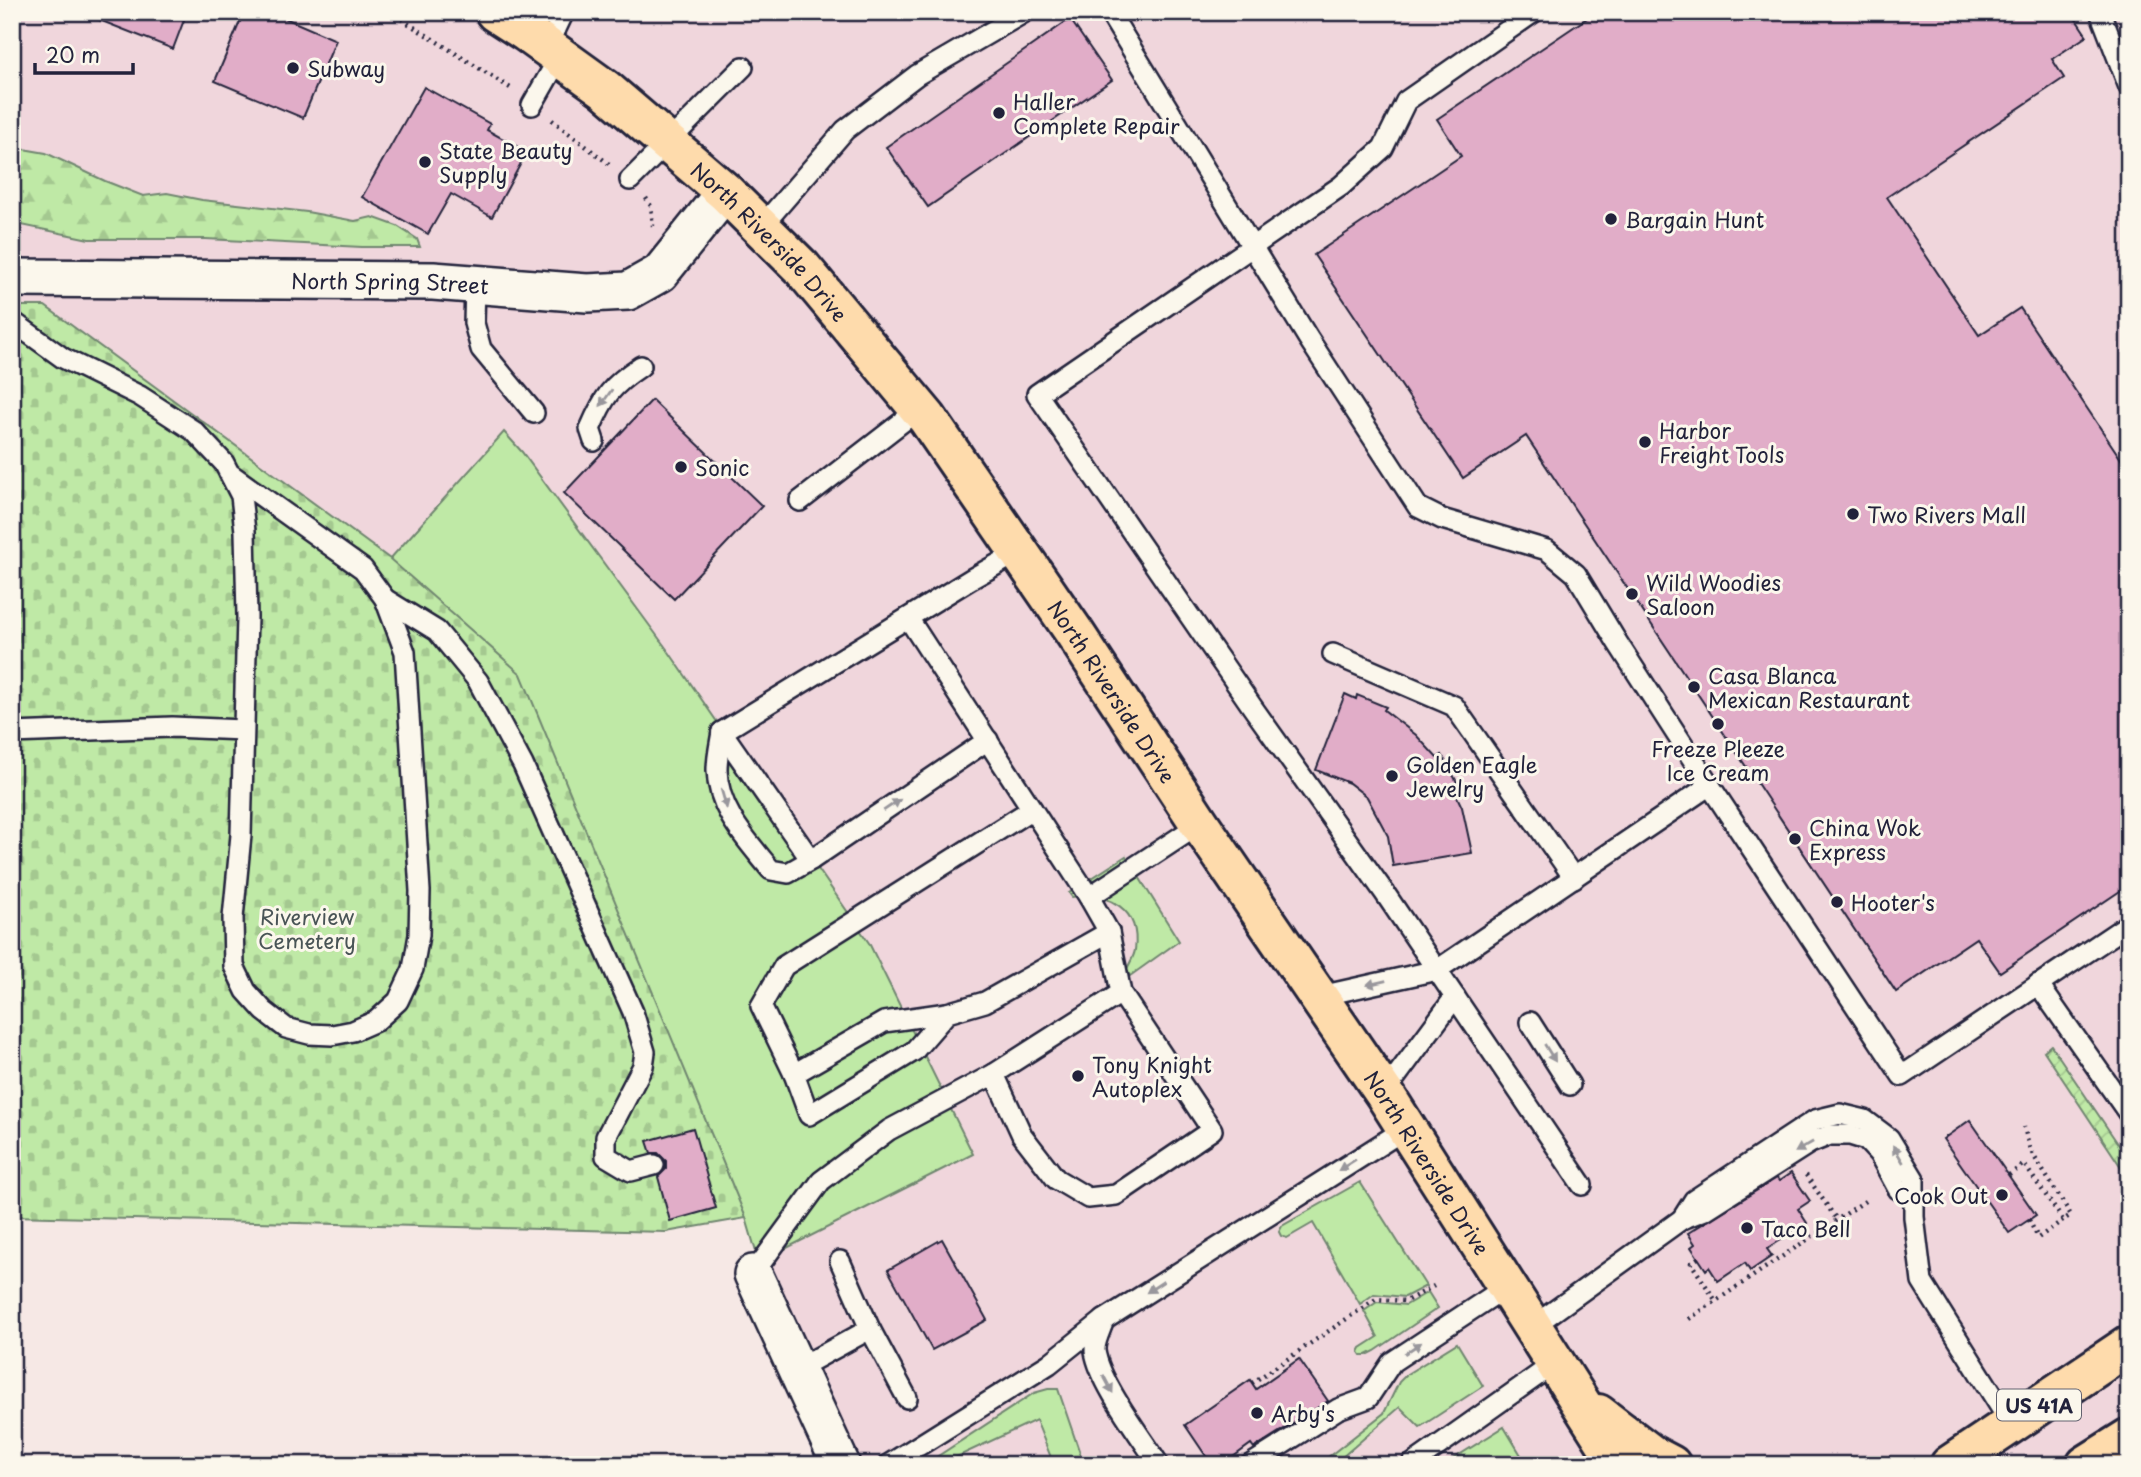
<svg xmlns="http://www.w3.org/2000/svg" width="2141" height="1477" font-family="'Playpen Sans',sans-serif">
  <defs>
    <pattern id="forest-firs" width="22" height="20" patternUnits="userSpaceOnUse" patternTransform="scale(1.75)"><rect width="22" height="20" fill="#bfe9a6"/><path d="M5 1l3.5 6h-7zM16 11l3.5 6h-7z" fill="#a4c890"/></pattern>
    <pattern id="cemetery-stones" width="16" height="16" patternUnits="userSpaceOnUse" patternTransform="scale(1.75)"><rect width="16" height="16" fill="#bfe9a6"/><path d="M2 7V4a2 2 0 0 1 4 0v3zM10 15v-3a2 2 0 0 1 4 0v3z" fill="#a4c890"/></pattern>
    <pattern id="garden-furrows" width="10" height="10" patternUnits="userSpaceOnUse" patternTransform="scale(1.75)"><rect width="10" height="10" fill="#bfe9a6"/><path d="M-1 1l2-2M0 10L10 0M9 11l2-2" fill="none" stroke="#a4c890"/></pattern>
  </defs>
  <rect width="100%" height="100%" fill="#f6e8e5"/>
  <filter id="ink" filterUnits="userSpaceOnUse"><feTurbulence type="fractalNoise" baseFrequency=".0143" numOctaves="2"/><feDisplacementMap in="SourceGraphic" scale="14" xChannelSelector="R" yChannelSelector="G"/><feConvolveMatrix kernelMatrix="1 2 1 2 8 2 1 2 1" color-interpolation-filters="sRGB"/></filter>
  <g filter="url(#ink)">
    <!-- built -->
    <path fill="#f0d6dc" d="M12 12H2129V1465H851L759 1262 972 1155 669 652 522 452 504 433 390 559 45 306H12Z"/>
    <!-- grass -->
    <g fill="#bfe9a6" stroke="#708670" stroke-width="2">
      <path d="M504 432 522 452 669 652 869 943 973 1154 759 1262 746 1218 390 559Z"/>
      <path d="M1126 856 1179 941 1130 976 1126 971C1129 964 1134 957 1135 950 1141 909 1108 891 1072 897L1069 893Z"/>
      <path d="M1360 1182 1426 1286 1405 1297 1374 1294 1360 1304 1313 1223 1287 1238 1281 1236 1279 1232 1282 1226Z"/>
      <path d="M1428 1292 1438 1308 1375 1351 1367 1355H1361L1359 1352 1361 1348 1378 1337 1364 1311 1377 1302 1406 1305Z"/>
      <path d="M1457 1343 1483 1386 1420 1427 1400 1407 1333 1465H1318L1384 1413 1399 1382 1407 1374Z"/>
      <path d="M1048 1389H1058L1084 1465H1054L1036 1420 944 1463 929 1462 1034 1393Z"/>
      <path d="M1504 1427 1527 1465H1446L1448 1462Z"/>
    </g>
    <!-- forest -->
    <path fill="url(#forest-firs)" stroke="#708670" stroke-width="2" d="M12 147 46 153 105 181 143 196 167 193 202 200 307 212 355 221 372 217 397 226 417 239 420 247H362L206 239H89L12 223Z"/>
    <!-- cemetery -->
    <path fill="url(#cemetery-stones)" stroke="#708670" stroke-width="2" d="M12 306H45L390 559 521 674 746 1218 666 1232 12 1216Z"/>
    <!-- garden -->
    <path fill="url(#garden-furrows)" stroke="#708670" stroke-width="2" d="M2051 1045 2129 1160V1179L2044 1051Z"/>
    <!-- building -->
    <g fill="#e1adc8" stroke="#22223b" stroke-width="2">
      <path d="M84 12H187L173 49 84 14Z"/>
      <path d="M244 12H271L336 40 303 118 215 81Z"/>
      <path d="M1596 12H2071L2087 36 2052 59 2064 78 1887 197 1979 335 2020 308 2129 471V885L2000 972 1976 938 1896 992 1526 436 1463 478 1314 255 1461 156 1437 119Z"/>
      <path d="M1070 19 1112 80 928 207 886 147Z"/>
      <path d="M424 87 490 124 487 130 527 152 492 217 451 194 428 234 362 197Z"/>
      <path d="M652 400 762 506 674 599 564 493Z"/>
      <path d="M1345 694 1356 699 1357 695 1386 707 1384 710 1416 735 1437 758 1442 755 1457 782 1452 786 1462 807 1472 853 1393 866 1388 836 1367 797 1349 783 1316 770Z"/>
      <path d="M1970 1120 2036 1215 2009 1233 1943 1139Z"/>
      <path d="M693 1128 716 1208 670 1221 658 1177 666 1169V1161L658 1153H651L647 1141Z"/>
      <path d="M1791 1173 1810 1201 1798 1209 1807 1223 1767 1249 1772 1256 1750 1271 1745 1263 1718 1281 1709 1267 1706 1270 1691 1247 1695 1244 1688 1233 1777 1178 1779 1181Z"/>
      <path d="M942 1239 987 1320 932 1350 888 1270Z"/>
      <path d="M1299 1359 1328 1401 1254 1448 1251 1444 1222 1465H1212L1185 1425 1250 1380 1256 1389Z"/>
    </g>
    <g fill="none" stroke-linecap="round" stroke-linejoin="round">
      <defs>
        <g id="lane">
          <path d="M1109 12 1308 338 1418 507 1442 519 1547 550 1576 574 1617 642 1695 763 1902 1076 2129 924"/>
          <path d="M1534 12 1406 101 1383 148 1341 186 1037 394 1253 708 1384 892 1582 1185"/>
          <path d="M2100 12 2129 87"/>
          <path d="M547 48 564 12"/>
          <path d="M532 105 560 56"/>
          <path d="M630 180 743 67"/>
          <path d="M761 227 845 130 917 75 1025 12"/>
          <path d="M475 284 474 323 481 349 534 413"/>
          <path d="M12 321 63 358 140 396 194 431 224 463 241 496 245 531 247 617 241 835 233 918 234 966 246 991 264 1011 286 1028 309 1034 332 1035 353 1031 376 1021 398 1001 413 969 419 935 420 891 405 652 385 599 363 569 229 473"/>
          <path d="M594 441 590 429C604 396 611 386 641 366"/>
          <path d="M800 501 919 409"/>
          <path d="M385 599 437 631 478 681 523 765 633 1012 645 1052 643 1066 606 1137V1156L631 1171 654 1165"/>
          <path d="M908 618 1089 897 1200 824"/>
          <path d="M1333 654 1454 706 1574 878"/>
          <path d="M722 732C720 744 717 757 717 770 718 811 747 840 771 870L788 873 811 860 988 740"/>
          <path d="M722 732 971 579 1019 552"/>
          <path d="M722 732 811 860"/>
          <path d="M12 733 172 727 243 730"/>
          <path d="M1032 809 784 966 761 1006 794 1074 884 1022 947 1013 985 1002 1109 932 1089 897"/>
          <path d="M1109 932 1121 993 1212 1130 1116 1195 1088 1198 1056 1179 1022 1135 994 1074 1121 993"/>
          <path d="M2038 984 2129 1114"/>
          <path d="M1316 997 1437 970 1710 785"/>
          <path d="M1530 1022 1570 1085"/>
          <path d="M794 1074 809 1115 914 1051 947 1013"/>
          <path d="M1384 1093 1455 997"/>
          <path d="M1682 1219 1694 1200 1815 1120 1840 1114 1865 1120 1889 1138 1914 1179V1217L1922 1282 2011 1424"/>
          <path d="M840 1261 870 1329 907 1398"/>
          <path d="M753 1274 821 1181 889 1130 994 1074"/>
          <path d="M1104 1320C1101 1329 1094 1342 1095 1351 1100 1384 1141 1436 1159 1465"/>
          <path d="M1532 1327 1682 1219 1705 1210 1810 1143 1830 1135H1850L1866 1140 1879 1154 1898 1189 1914 1197"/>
          <path d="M797 1369 870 1329"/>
          <path d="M888 1465 1049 1364 1104 1320 1405 1129"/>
          <path d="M1250 1465 1338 1409 1368 1398 1392 1362 1506 1287"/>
          <path d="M1411 1465 1555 1363"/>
        </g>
        <g id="street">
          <path id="s1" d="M12 278 433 281 587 293 628 291 660 273 725 192"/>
          <path d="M753 1274 841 1465"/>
        </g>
        <g id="highway">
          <path id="s2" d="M495 12 526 32 605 89 725 192 802 268 927 418 1074 632 1200 824 1384 1093 1620 1465"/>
          <path d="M1598 1414 1652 1455 1671 1465"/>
          <path d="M1950 1465 2129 1345"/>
          <path d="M2086 1465 2129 1438"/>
        </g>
      </defs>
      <!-- lane casing -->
      <use href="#lane" stroke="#22223b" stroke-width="24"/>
      <!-- street casing -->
      <use href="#street" stroke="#22223b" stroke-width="42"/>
      <!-- highway casing -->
      <use href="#highway" stroke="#22223b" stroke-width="44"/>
      <!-- path -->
      <g stroke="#22223b" stroke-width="4.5" stroke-dasharray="2 5" stroke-linecap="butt">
        <path d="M390 12 512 89"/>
        <path d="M552 120 609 164"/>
        <path d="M646 198 651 206 653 226"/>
        <path d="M1806 1175 1837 1220"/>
        <path d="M2009 1175 2024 1164 2063 1220 2071 1215 2030 1150 2024 1127"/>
        <path d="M2029 1220 2038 1238 2063 1220"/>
        <path d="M1698 1258 1691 1263 1716 1301"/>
        <path d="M1689 1319 1865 1201"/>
        <path d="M1252 1383 1376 1299 1406 1301 1434 1286"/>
      </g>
      <!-- lane -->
      <use href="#lane" stroke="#fbf7ec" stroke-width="19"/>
      <!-- street -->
      <use href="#street" stroke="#fbf7ec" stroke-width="37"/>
      <!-- highway -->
      <use href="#highway" stroke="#fedbac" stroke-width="38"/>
    </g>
    <!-- one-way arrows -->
    <defs><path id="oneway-solid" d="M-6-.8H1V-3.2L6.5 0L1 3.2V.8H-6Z" transform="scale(1.75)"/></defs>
    <g fill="#99979c">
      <use href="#oneway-solid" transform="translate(606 398) rotate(125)"/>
      <use href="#oneway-solid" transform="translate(724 799) rotate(74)"/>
      <use href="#oneway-solid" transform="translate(892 805) rotate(-34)"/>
      <use href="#oneway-solid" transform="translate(1376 983) rotate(167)"/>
      <use href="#oneway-solid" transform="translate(1550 1053) rotate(58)"/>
      <use href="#oneway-solid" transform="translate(1804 1147) rotate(150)"/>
      <use href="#oneway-solid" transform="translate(1898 1154) rotate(-121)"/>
      <use href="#oneway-solid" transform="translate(1347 1165) rotate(148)"/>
      <use href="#oneway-solid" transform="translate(1155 1287) rotate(147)"/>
      <use href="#oneway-solid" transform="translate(1413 1348) rotate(-34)"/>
      <use href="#oneway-solid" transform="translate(1108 1384) rotate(62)"/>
    </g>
  </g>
  <!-- markers -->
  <g fill="#22223b" stroke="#fbf7ec" stroke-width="2.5">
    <circle cx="293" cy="68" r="7"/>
    <circle cx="999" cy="113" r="7"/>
    <circle cx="425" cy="162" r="7"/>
    <circle cx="1611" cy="219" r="7"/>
    <circle cx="1645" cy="442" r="7"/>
    <circle cx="681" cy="467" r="7"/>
    <circle cx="1853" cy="514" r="7"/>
    <circle cx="1632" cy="594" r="7"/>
    <circle cx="1694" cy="687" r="7"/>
    <circle cx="1718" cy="724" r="7"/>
    <circle cx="1392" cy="776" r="7"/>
    <circle cx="1795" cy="839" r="7"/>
    <circle cx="1837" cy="902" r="7"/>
    <circle cx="1078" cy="1076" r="7"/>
    <circle cx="2002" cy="1195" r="7"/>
    <circle cx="1747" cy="1228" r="7"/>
    <circle cx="1257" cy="1413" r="7"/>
  </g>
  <g text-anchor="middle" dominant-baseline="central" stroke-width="6" stroke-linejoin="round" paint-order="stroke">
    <!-- shield labels -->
    <rect fill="#fbf7ec" stroke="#636270" stroke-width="2" x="1997" y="1389.5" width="84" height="31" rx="5"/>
    <g font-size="19" font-weight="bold" fill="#22223b">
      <text x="2039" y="1405">US 41A</text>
    </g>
    <!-- poi labels -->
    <g font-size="21" fill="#22223b" stroke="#fbf7ec" text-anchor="start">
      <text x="307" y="68">Subway</text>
      <text x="1013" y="101">Haller<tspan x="1013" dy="24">Complete Repair</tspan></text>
      <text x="439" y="150">State Beauty<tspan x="439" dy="24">Supply</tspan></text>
      <text x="1625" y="219">Bargain Hunt</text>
      <text x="1659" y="430">Harbor<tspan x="1659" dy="24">Freight Tools</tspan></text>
      <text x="695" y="467">Sonic</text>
      <text x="1867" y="514">Two Rivers Mall</text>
      <text x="1646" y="582">Wild Woodies<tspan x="1646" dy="24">Saloon</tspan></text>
      <text x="1708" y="675">Casa Blanca<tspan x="1708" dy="24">Mexican Restaurant</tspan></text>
      <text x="1718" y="748" text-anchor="middle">Freeze Pleeze<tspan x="1718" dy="24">Ice Cream</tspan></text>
      <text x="1406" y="764">Golden Eagle<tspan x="1406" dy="24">Jewelry</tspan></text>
      <text x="1809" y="827">China Wok<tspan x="1809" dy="24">Express</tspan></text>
      <text x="1851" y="902">Hooter's</text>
      <text x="1092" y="1064">Tony Knight<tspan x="1092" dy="24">Autoplex</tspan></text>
      <text x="1988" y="1195" text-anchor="end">Cook Out</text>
      <text x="1761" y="1228">Taco Bell</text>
      <text x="1271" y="1413">Arby's</text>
    </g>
    <!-- street labels -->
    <g font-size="21" fill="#22223b" stroke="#fbf7ec">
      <text stroke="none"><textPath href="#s2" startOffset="359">North Riverside Drive</textPath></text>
      <text stroke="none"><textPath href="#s1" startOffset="378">North Spring Street</textPath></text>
      <text stroke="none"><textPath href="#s2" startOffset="926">North Riverside Drive</textPath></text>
      <text stroke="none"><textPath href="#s2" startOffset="1493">North Riverside Drive</textPath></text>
    </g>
    <!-- park labels -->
    <g font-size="21" fill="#495456" stroke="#fbf7ec">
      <text x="307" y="916">Riverview<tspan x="307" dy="24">Cemetery</tspan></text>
    </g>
  </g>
  <!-- margin -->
  <rect width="2141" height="1477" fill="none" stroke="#fbf7ec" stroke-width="42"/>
  <rect x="21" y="21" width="2099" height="1435" fill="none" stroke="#22223b" stroke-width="2.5" filter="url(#ink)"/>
  <!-- scale -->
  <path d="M35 63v10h98v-10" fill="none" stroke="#22223b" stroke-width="3.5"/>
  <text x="46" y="63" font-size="21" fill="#22223b" stroke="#fbf7ec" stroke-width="5" paint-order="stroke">20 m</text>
</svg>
